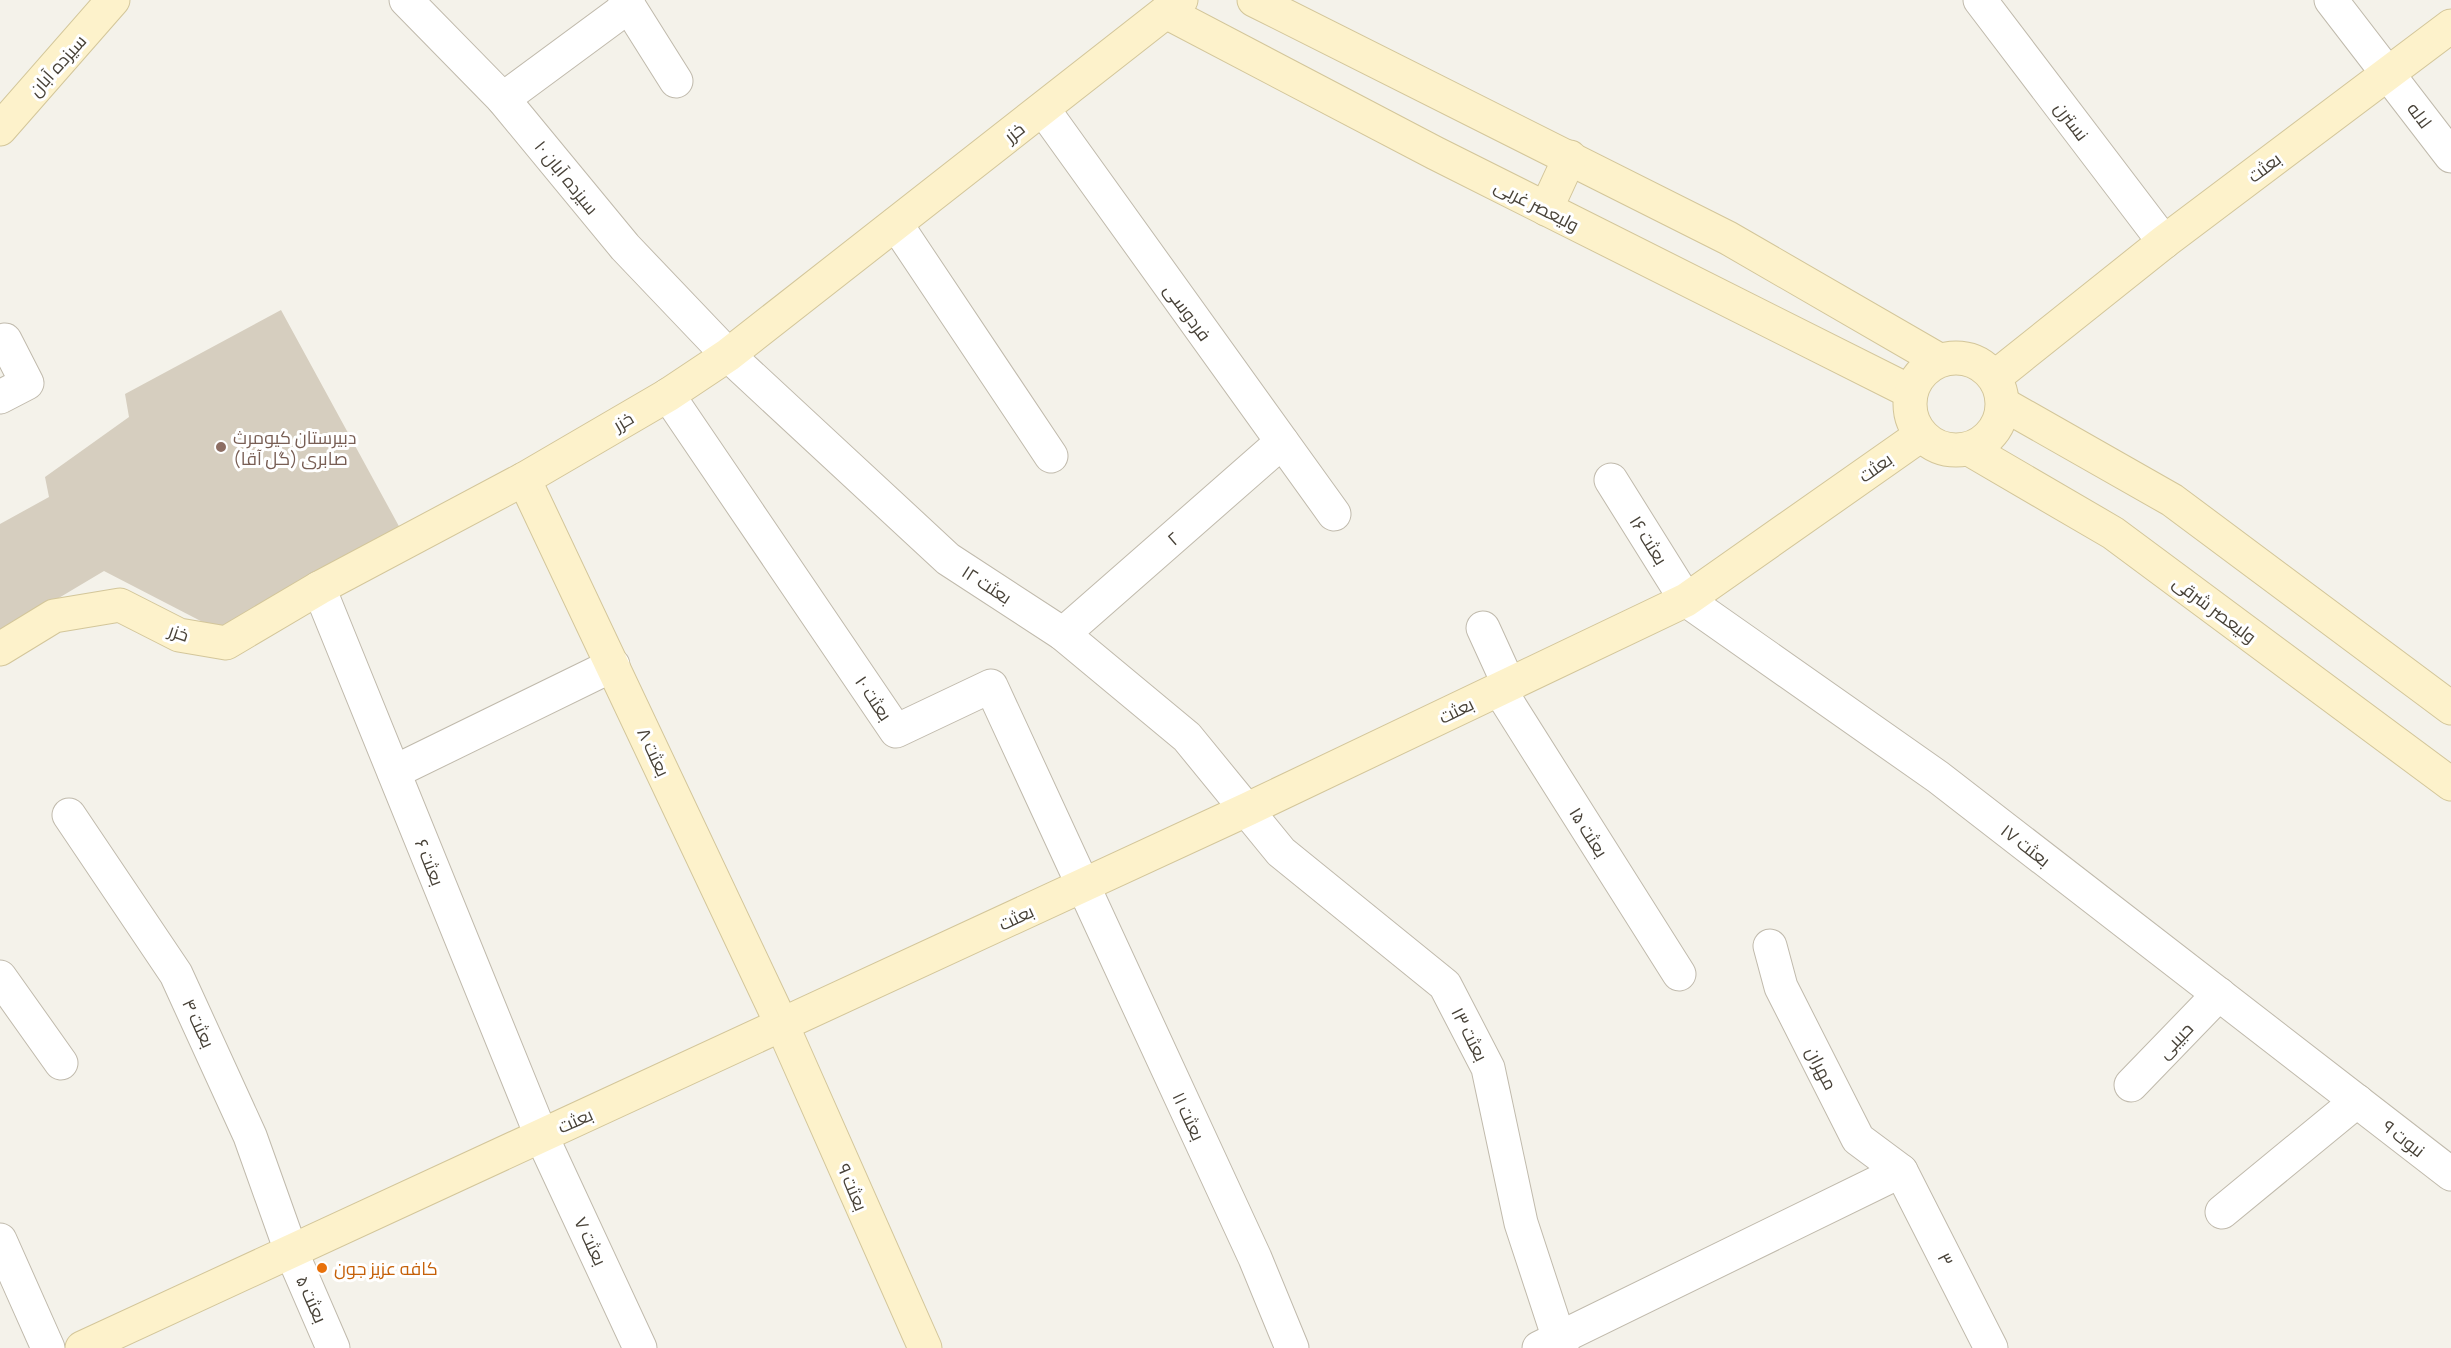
<svg xmlns="http://www.w3.org/2000/svg" width="2451" height="1348" font-family="Manrope,Cairo,sans-serif">
  <rect width="100%" height="100%" fill="#f4f2ea"/>
  <!-- building -->
  <path fill="#d6cebf" d="M281 310 401 530 222 632 104 571 0 633V524L49 497 45 477 129 417 125 394Z"/>
  <g fill="none" stroke-linecap="round" stroke-linejoin="round">
    <defs>
      <g id="street">
        <path d="M406 0 503 99 625 247 728 355 948 559 1063 634 1187 737 1281 852 1445 985 1488 1068 1521 1223 1562 1348"/>
        <path d="M625 0 676 81"/>
        <path d="M1980 0 2164 242"/>
        <path d="M2331 0 2451 156"/>
        <path d="M503 99 629 6"/>
        <path d="M1043 109 1334 514"/>
        <path d="M896 224 1051 456"/>
        <path d="M668 395 896 731 991 686 1255 1258 1292 1348"/>
        <path d="M0 397 27 383 5 340"/>
        <path d="M1611 480 1686 600 1938 777 2451 1174"/>
        <path d="M319 588 541 1135 640 1348"/>
        <path d="M1483 628 1509 685"/>
        <path d="M1063 634 1282 442"/>
        <path d="M1499 689 1679 974"/>
        <path d="M394 772 613 665"/>
        <path d="M69 815 176 974 250 1136 291 1251 333 1348"/>
        <path d="M1770 946 1781 987 1858 1139 1901 1171 1991 1348"/>
        <path d="M0 977 61 1063"/>
        <path d="M2131 1085 2219 994"/>
        <path d="M2222 1212 2357 1101"/>
        <path d="M0 1240 48 1348"/>
        <path d="M1539 1348 1901 1171"/>
      </g>
      <g id="secondary">
        <path d="M1254 0 1728 238 1939 360"/>
        <path d="M1166 12 1435 153 1911 392"/>
        <path d="M0 129 113 0"/>
        <path d="M1546 209 1570 157"/>
        <circle cx="1956" cy="404" r="46"/>
        <path d="M1995 377 2164 242 2451 26"/>
        <path d="M2003 404 2172 500 2451 708"/>
        <path d="M1969 449 2113 533 2451 784"/>
        <path d="M524 479 782 1025 925 1348"/>
        <path d="M0 649 54 616 120 605 179 635 226 643 319 588 524 479 668 395 728 355 1181 0"/>
        <path d="M82 1348 1248 809 1686 600 1921 435"/>
      </g>
    </defs>
    <!-- street casing -->
    <use href="#street" stroke="#c0baac" stroke-width="35"/>
    <!-- secondary casing -->
    <use href="#secondary" stroke="#d3c69a" stroke-width="35"/>
    <!-- street -->
    <use href="#street" stroke="#fff" stroke-width="33"/>
    <!-- secondary -->
    <use href="#secondary" stroke="#fdf2cb" stroke-width="33"/>
  </g>
  <!-- markers -->
  <circle fill="#8d6e63" stroke="#fff" stroke-width="2" cx="221" cy="447" r="6"/>
  <circle fill="#e8710a" stroke="#fff" stroke-width="2" cx="322" cy="1268" r="6"/>
  <g text-anchor="middle" dominant-baseline="central" stroke-width="6" stroke-linejoin="round" paint-order="stroke">
    <!-- street labels -->
    <g font-size="18" fill="#484238" stroke="#fff">
      <text transform="translate(57 65) rotate(-48)">سیزده آبان</text>
      <text transform="translate(2420 115) rotate(53)">لاله</text>
      <text transform="translate(2072 121) rotate(53)">نسترن</text>
      <text transform="translate(1014 132) rotate(-38)">خزر</text>
      <text transform="translate(2264 167) rotate(-37)">بعثت</text>
      <text transform="translate(567 177) rotate(51)">سیزده آبان ‍۱۰</text>
      <text transform="translate(1537 205) rotate(27)">ولیعصر غربی</text>
      <text transform="translate(1188 312) rotate(54)">فردوسی</text>
      <text transform="translate(623 421) rotate(-30)">خزر</text>
      <text transform="translate(1875 467) rotate(-35)">بعثت</text>
      <text transform="translate(1173 538) rotate(-41)">۲</text>
      <text transform="translate(1649 540) rotate(58)">بعثت ۱۶</text>
      <text transform="translate(987 584) rotate(33)">بعثت ۱۲</text>
      <text transform="translate(2215 609) rotate(37)">ولیعصر شرقی</text>
      <text transform="translate(179 632) rotate(19)">خزر</text>
      <text transform="translate(874 698) rotate(56)">بعثت ۱۰</text>
      <text transform="translate(1456 710) rotate(-26)">بعثت</text>
      <text transform="translate(654 752) rotate(65)">بعثت ۸</text>
      <text transform="translate(1589 832) rotate(58)">بعثت ۱۵</text>
      <text transform="translate(2026 845) rotate(38)">بعثت ۱۷</text>
      <text transform="translate(430 862) rotate(68)">بعثت ۶</text>
      <text transform="translate(1016 917) rotate(-25)">بعثت</text>
      <text transform="translate(199 1023) rotate(65)">بعثت ۴</text>
      <text transform="translate(1470 1034) rotate(63)">بعثت ۱۳</text>
      <text transform="translate(2175 1040) rotate(-46)">حبیبی</text>
      <text transform="translate(1822 1068) rotate(63)">مهران</text>
      <text transform="translate(1189 1116) rotate(65)">بعثت ۱۱</text>
      <text transform="translate(575 1120) rotate(-24)">بعثت</text>
      <text transform="translate(2404 1138) rotate(38)">نبوت ۹</text>
      <text transform="translate(853 1187) rotate(67)">بعثت ۹</text>
      <text transform="translate(591 1241) rotate(65)">بعثت ۷</text>
      <text transform="translate(1946 1259) rotate(63)">۳</text>
      <text transform="translate(312 1299) rotate(66)">بعثت ۵</text>
    </g>
    <!-- education labels -->
    <g font-size="18" fill="#785e54" stroke="#fff" text-anchor="start">
      <text x="233" y="437">دبیرستان کیومرث<tspan x="233" dy="21">صابری (گل آقا)</tspan></text>
    </g>
    <!-- food labels -->
    <g font-size="18" fill="#c56008" stroke="#fff" text-anchor="start">
      <text x="334" y="1268">کافه عزیز جون</text>
    </g>
  </g>
</svg>
